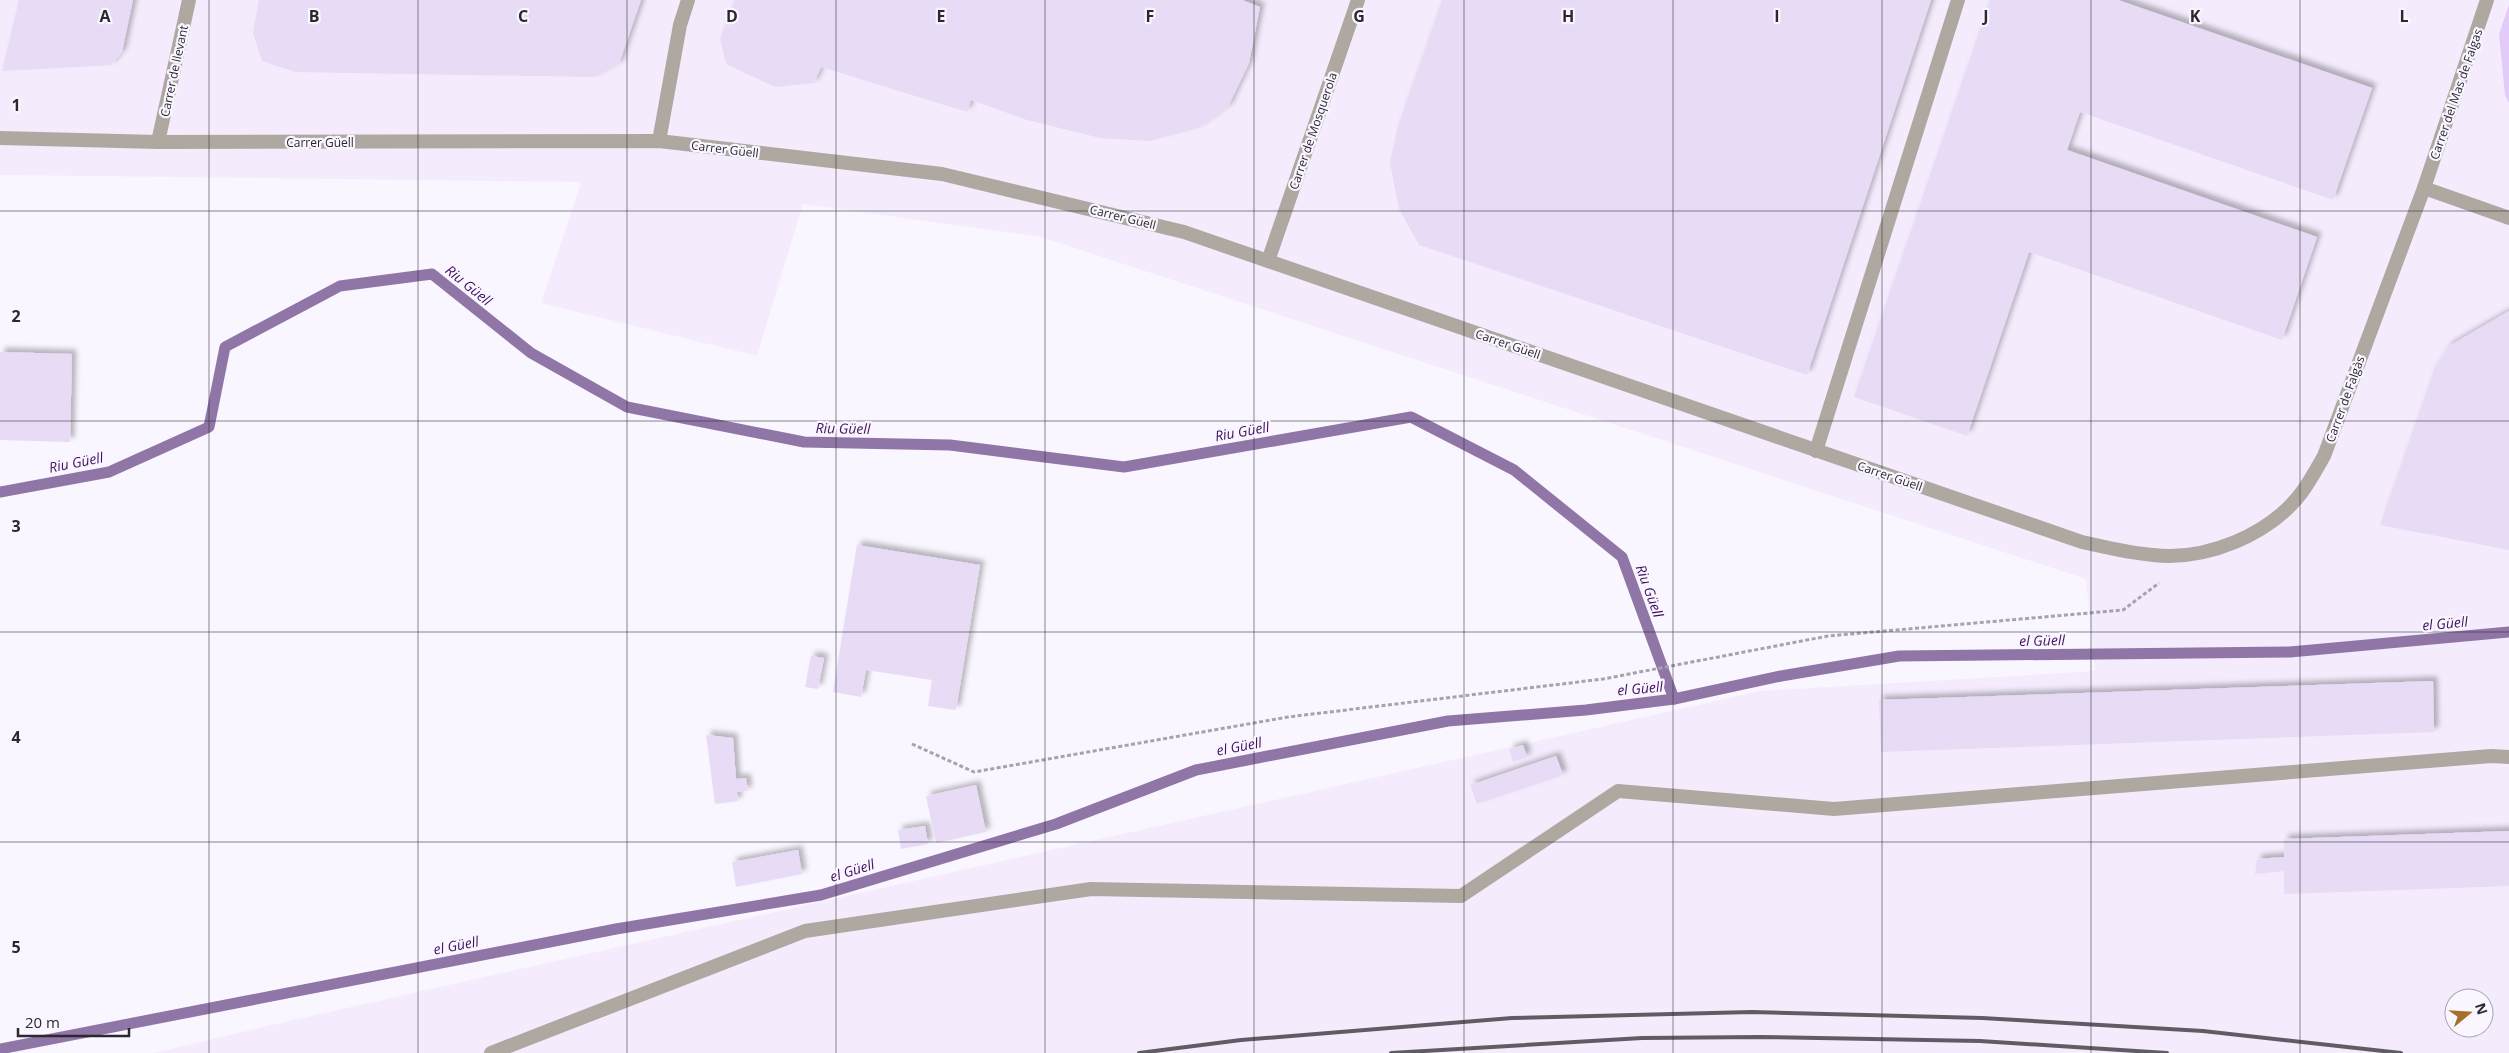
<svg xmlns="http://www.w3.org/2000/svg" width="2509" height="1053" font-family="'Open Sans',sans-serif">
  <defs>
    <filter id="shadow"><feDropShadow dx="4.5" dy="-4.5" stdDeviation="2.5" flood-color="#0004"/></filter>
  </defs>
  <rect width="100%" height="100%" fill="#faf6ff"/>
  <!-- built -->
  <path fill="#f4ecfd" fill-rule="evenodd" d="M0 0H2509V1053H154L284 1022 1760 691 2095 671 2086 579 1041 237 803 204 757 356 541 303 581 182 0 175ZM2454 998H2484V1028H2454Z"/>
  <!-- green -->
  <path fill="#e2cbf8" d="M2509 5V103L2505 95 2499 34Z"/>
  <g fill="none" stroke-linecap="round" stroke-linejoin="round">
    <!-- stream -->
    <g stroke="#8f76a6" stroke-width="11">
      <path d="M0 492 109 472 209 427 225 347 340 286 432 274 531 353 627 407 804 442 950 445 1124 467 1411 417 1514 470 1622 557 1674 699"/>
      <path d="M0 1049 616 929 821 895 1056 824 1196 770 1448 721 1586 710 1674 699 1781 676 1899 656 2290 652 2509 632"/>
    </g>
  </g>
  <!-- building -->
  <g fill="#e8dbf6" filter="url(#shadow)">
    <path d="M19 0H133L122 52 111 65 2 71Z"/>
    <path d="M259 0H641L619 64 595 77 295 72 262 61 253 33Z"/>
    <path d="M735 0H1242L1260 7 1249 63 1228 107 1198 128 1149 141 1100 138 1027 120 971 100 967 112 821 67 814 83 775 87 726 64 720 39Z"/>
    <path d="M1442 0H1931L1807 375 1419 245 1399 209 1390 163 1398 126Z"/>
    <path d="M1990 0H2118L2372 88 2333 200 2080 112 2067 150 2317 237 2282 340 2029 252 1967 436 1854 397Z"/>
    <path d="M2509 311V550L2380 525 2434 370 2449 346Z"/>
    <path d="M0 352 72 354 70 442 0 440Z"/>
    <path d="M857 545 980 565 956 710 928 706 932 680 866 670 861 697 833 692Z"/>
    <path d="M811 656 824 658 818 689 805 687Z"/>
    <path d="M2433 681 2434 732 1881 752 1879 700Z"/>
    <path d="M706 735 733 738 736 779 746 778 748 791 737 792 738 801 715 804Z"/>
    <path d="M1523 745 1527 757 1513 762 1509 749Z"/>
    <path d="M1556 756 1563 775 1477 804 1470 785Z"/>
    <path d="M976 785 986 832 936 843 926 796Z"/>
    <path d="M925 826 928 844 901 849 898 830Z"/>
    <path d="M2509 831V886L2284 894V871L2255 874 2257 859 2284 857V839Z"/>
    <path d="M798 850 802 874 736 887 732 862Z"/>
  </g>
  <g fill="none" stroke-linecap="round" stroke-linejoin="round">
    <!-- path -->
    <path stroke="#a7a3ac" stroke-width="3" stroke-dasharray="4 2.5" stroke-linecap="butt" d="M912 744 974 772 1288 717 1603 679 1828 636 2123 610 2159 583"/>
    <!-- service -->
    <g stroke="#afa8a0" stroke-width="14">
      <path d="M1816 451 1958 0"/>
      <path d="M491 1053 805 931 1091 889 1461 896 1618 791 1834 809 2491 756 2509 757"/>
    </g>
    <!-- minor -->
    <g stroke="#afa8a0" stroke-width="14">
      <path d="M0 138 158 142 659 141 942 174 1184 232 2082 542C2105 547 2129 553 2153 555 2206 561 2270 535 2302 492 2310 481 2317 468 2324 456L2424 188 2487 0"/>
      <path d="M659 141 680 25 688 0"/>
      <path d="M158 142 189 0"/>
      <path d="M2424 188 2509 218"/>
      <path d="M1268 261 1358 0"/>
    </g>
    <!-- rail -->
    <g stroke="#605c64" stroke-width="4">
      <path d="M1139 1053 1241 1040 1512 1018 1752 1012 1982 1018 2203 1031 2401 1053"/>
      <path d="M1391 1053 1642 1038 1760 1037 1980 1041 2167 1053"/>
    </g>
  </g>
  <!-- grid -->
  <path fill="none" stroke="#2c2830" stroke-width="1" stroke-opacity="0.55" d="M209 0V1053M418 0V1053M627 0V1053M836 0V1053M1045 0V1053M1254 0V1053M1464 0V1053M1673 0V1053M1882 0V1053M2091 0V1053M2300 0V1053M0 211H2509M0 421H2509M0 632H2509M0 842H2509"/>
  <g text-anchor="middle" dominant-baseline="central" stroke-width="4.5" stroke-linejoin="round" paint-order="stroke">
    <!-- street labels -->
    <g font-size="12" fill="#2c2830" stroke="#faf6ff">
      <text transform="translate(174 71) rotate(-78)">Carrer de llevant</text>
      <text transform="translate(2456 94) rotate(-71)">Carrer del Mas de Falgas</text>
      <text transform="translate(1313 131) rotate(-71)">Carrer de Mosquerola</text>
      <text x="320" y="142">Carrer Güell</text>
      <text transform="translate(725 149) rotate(7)">Carrer Güell</text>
      <text transform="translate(1123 217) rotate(14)">Carrer Güell</text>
      <text transform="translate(1508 344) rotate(19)">Carrer Güell</text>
      <text transform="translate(2345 399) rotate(-70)">Carrer de Falgàs</text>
      <text transform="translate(1890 476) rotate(19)">Carrer Güell</text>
    </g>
    <!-- water labels -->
    <g font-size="14" font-style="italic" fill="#40105f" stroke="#faf6ff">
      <text transform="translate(469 285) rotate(39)">Riu Güell</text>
      <text transform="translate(843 428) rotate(1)">Riu Güell</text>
      <text transform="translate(1242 431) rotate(-10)">Riu Güell</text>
      <text transform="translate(76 462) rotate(-11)">Riu Güell</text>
      <text transform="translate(1650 591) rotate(70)">Riu Güell</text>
      <text transform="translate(2445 623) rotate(-5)">el Güell</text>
      <text transform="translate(2042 640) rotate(-1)">el Güell</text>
      <text transform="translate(1640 688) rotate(-5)">el Güell</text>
      <text transform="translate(1239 746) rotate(-11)">el Güell</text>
      <text transform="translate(852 870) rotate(-17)">el Güell</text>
      <text transform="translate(456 945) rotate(-11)">el Güell</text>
    </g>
  </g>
  <g font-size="16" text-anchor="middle" font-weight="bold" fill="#2c2830" stroke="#faf6ff" stroke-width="4.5" stroke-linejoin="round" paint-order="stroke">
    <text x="105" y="22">A</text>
    <text x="314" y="22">B</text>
    <text x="523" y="22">C</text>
    <text x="732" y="22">D</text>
    <text x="941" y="22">E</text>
    <text x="1150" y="22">F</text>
    <text x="1359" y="22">G</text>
    <text x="1568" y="22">H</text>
    <text x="1777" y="22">I</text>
    <text x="1986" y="22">J</text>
    <text x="2195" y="22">K</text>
    <text x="2404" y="22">L</text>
    <text x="16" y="111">1</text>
    <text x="16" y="322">2</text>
    <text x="16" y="532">3</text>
    <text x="16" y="743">4</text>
    <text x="16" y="953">5</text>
  </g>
  <!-- north arrow -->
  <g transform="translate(2469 1013) rotate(72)"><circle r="24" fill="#faf6ff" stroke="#a8a4ac"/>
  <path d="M0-4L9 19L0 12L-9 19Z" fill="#a66f2b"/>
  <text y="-8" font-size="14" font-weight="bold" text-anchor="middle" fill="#2c2830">N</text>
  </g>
  <!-- scale -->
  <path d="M18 1028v8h111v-8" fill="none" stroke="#2c2830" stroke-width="2.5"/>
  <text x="25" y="1028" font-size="15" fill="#2c2830" stroke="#faf6ff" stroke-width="4" paint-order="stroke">20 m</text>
</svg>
